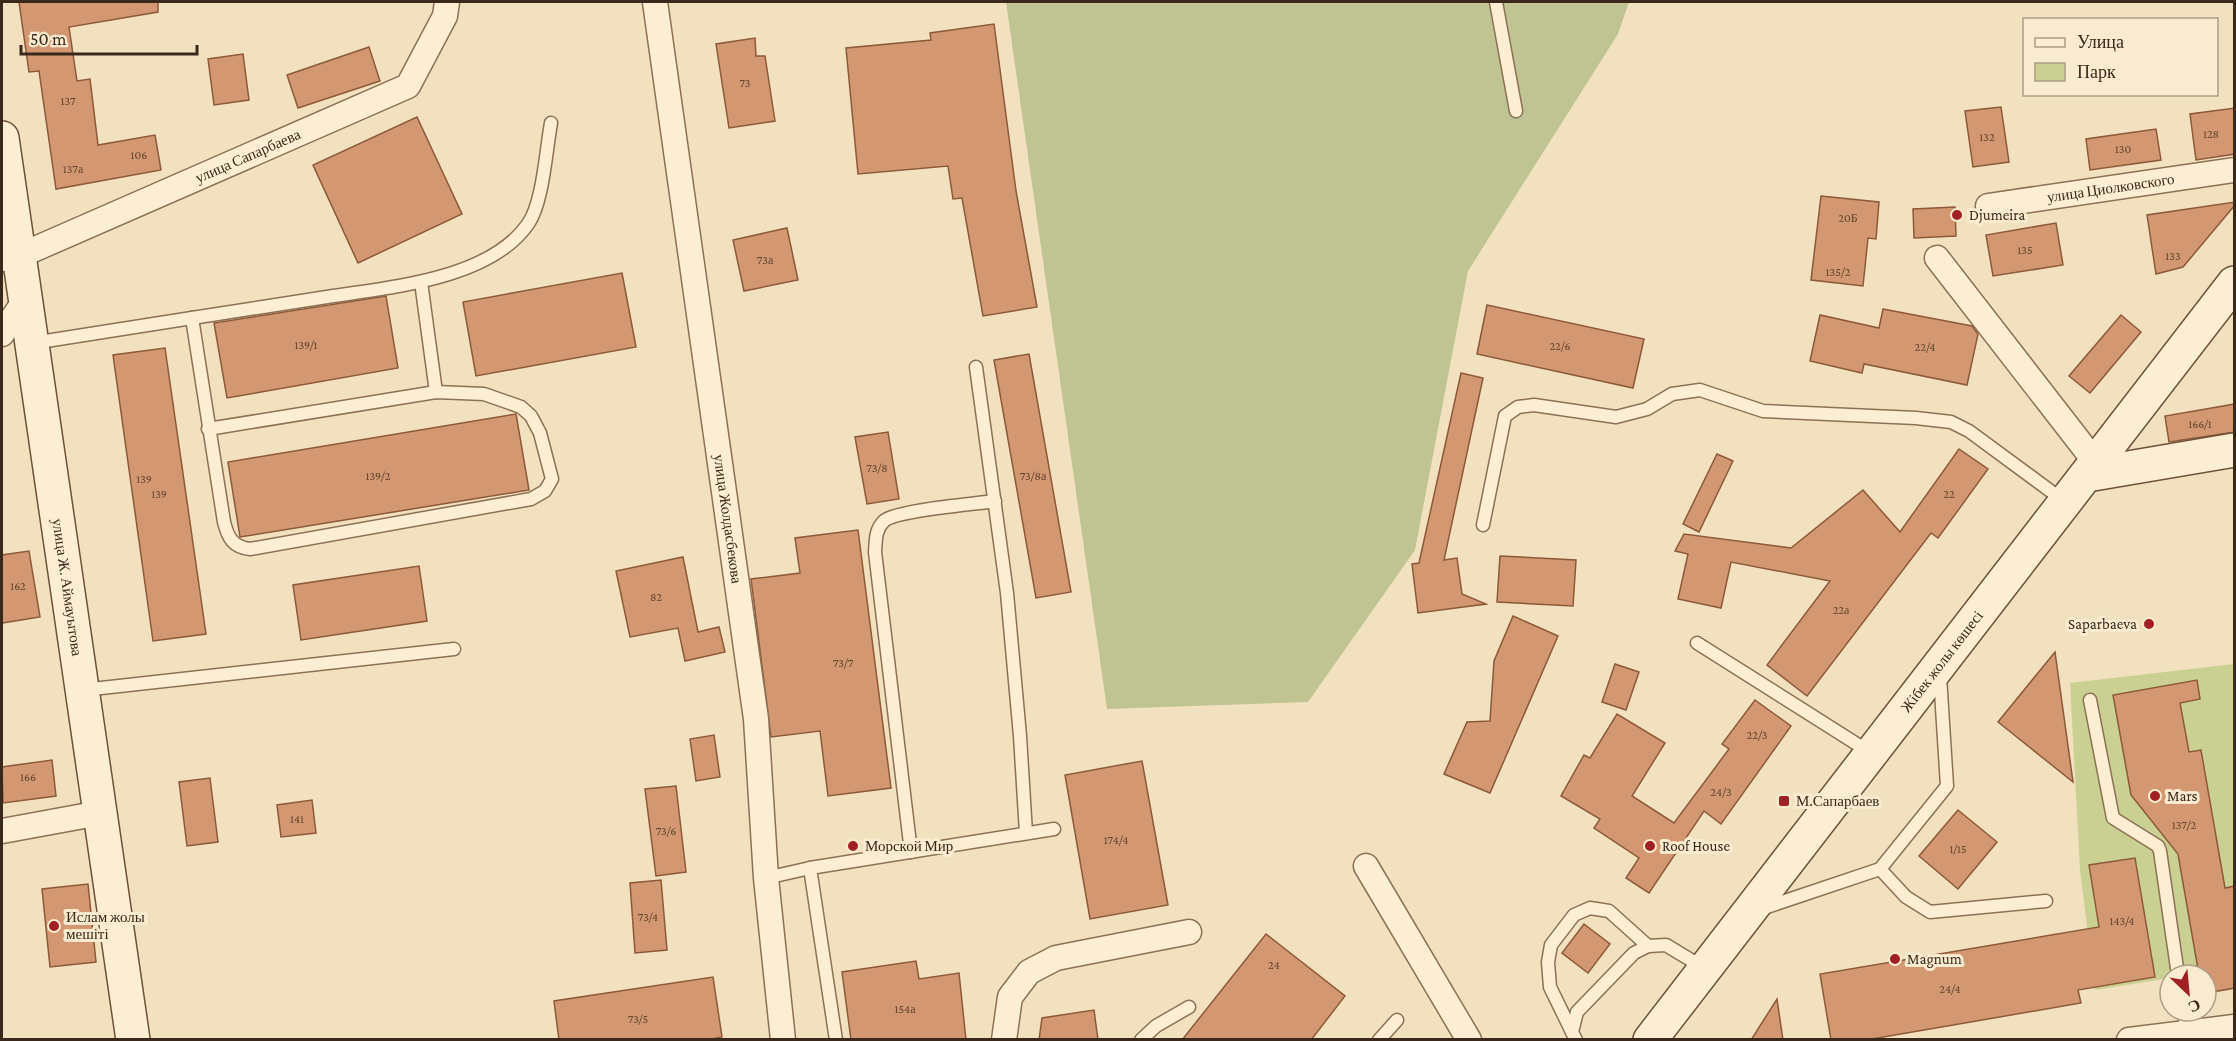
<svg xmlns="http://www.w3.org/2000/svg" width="2236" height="1041" font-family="'Crimson Pro',serif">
  <rect width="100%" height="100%" fill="#f2e1be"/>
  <!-- green -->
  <path fill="#cad092" d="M2234 664V968L2191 975H2170V978L2095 990 2080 870 2070 683Z"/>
  <!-- cemetery -->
  <path fill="#bfc492" d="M1006 2H1629L1618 34 1468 271 1415 550 1308 702 1107 709Z"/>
  <!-- building -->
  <g fill="#d39871" stroke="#8d5939" stroke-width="1.5">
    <path d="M19 2H158V12L69 27 77 81 90 79 98 145 155 135 161 170 56 189 39 71 29 72Z"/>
    <path d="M994 24 1016 191 1037 307 983 316 962 198 953 199 948 166 858 174 846 48 931 40 930 33Z"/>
    <path d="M755 38 756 56H765L775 121 729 128 716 44Z"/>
    <path d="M369 47 380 81 298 108 287 75Z"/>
    <path d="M243 54 249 100 214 105 208 59Z"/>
    <path d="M2001 107 2009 162 1973 167 1965 111Z"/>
    <path d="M2235 108V154L2196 160 2190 114Z"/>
    <path d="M417 117 462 214 358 263 313 165Z"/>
    <path d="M2156 129 2161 160 2090 170 2086 139Z"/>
    <path d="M1821 196 1879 202 1876 239 1868 238 1863 286 1811 280Z"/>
    <path d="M2235 202V205L2183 267 2156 274 2147 215Z"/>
    <path d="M1955 207 1956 236 1914 238 1913 209Z"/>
    <path d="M2056 223 2063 265 1993 276 1986 235Z"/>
    <path d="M787 228 798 280 744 291 733 240Z"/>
    <path d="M622 273 636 347 476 376 463 302Z"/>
    <path d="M386 296 398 368 227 398 214 323Z"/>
    <path d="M1487 305 1644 339 1633 388 1477 354Z"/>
    <path d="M1883 309 1972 326 1978 334 1967 385 1864 364 1862 373 1810 361 1820 315 1879 328Z"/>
    <path d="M2121 315 2141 332 2090 393 2069 376Z"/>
    <path d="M165 348 206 634 153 641 113 355Z"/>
    <path d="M1029 354 1071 592 1036 598 994 360Z"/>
    <path d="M1461 373 1483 378 1444 560 1457 558 1462 594 1486 604 1418 613 1412 564 1419 563Z"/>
    <path d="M2235 404V432L2169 442 2165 416Z"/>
    <path d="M516 414 529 490 240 537 228 462Z"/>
    <path d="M888 432 899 499 867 504 855 437Z"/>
    <path d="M1959 449 1988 469 1938 538 1931 533 1807 696 1767 665 1830 581 1731 562 1721 608 1678 599 1688 554 1675 551 1684 534 1791 548 1863 490 1900 532Z"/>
    <path d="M1717 454 1733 461 1699 532 1683 524Z"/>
    <path d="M858 530 891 788 828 796 820 731 771 737 751 579 800 573 795 538Z"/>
    <path d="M29 551 40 617 2 623V555Z"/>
    <path d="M1500 556 1576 560 1573 606 1497 602Z"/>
    <path d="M683 557 698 632 719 627 725 652 685 661 678 628 630 637 616 571Z"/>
    <path d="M419 566 427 621 301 640 293 585Z"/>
    <path d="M1513 616 1558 636 1490 793 1444 774 1467 722 1490 721 1494 661Z"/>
    <path d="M2055 652 2073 782 1998 722Z"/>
    <path d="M1615 664 1639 672 1626 710 1602 702Z"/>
    <path d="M2197 680 2200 699 2180 703 2189 752 2201 750 2225 888 2235 886V988L2206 993V975H2199L2178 854 2131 795 2113 695Z"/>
    <path d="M1755 700 1791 726 1721 824 1704 811 1649 893 1626 878 1639 858 1594 828 1600 819 1561 796 1584 755 1590 758 1617 714 1665 743 1632 796 1674 823 1729 749 1722 744Z"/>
    <path d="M714 735 720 777 696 781 690 739Z"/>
    <path d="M52 760 56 796 3 803 2 767Z"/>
    <path d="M1142 761 1168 905 1090 919 1065 775Z"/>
    <path d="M210 778 218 842 187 846 179 782Z"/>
    <path d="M676 786 686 872 656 876 645 789Z"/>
    <path d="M312 800 316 833 281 837 277 805Z"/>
    <path d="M1958 810 1997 842 1958 889 1919 856Z"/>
    <path d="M2135 858 2155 977 2078 990 2081 1003 1866 1040H1831L1820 974 2099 927 2089 865Z"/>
    <path d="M661 880 667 950 635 953 630 883Z"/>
    <path d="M88 884 96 962 50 967 42 889Z"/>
    <path d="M1584 924 1610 944 1588 973 1562 953Z"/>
    <path d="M1266 934 1345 996 1311 1040H1182Z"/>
    <path d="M916 961 919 979 959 973 966 1040H851L842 972Z"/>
    <path d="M713 977 722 1037 706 1040H559L554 1001Z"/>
    <path d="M1777 999 1783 1040H1751Z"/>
    <path d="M1094 1010 1098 1040H1039L1042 1018Z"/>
  </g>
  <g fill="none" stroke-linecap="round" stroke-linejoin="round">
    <defs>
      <g id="lane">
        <path d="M1496 2 1516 111"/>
        <path d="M421 282 436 392"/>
        <path d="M192 318C237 311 282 304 327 297 389 287 489 280 528 224 543 203 546 150 551 123"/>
        <path d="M33 343 192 318 224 522C228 538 233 547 250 549L531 499 545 491 552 479 540 433 531 416 521 407 484 394 436 392 208 429"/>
        <path d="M976 367 1007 593 1020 736 1026 833"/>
        <path d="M1483 525 1505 416 1518 407 1534 405 1616 417 1647 409 1672 394 1700 390 1763 411 1916 418 1951 422 1969 431 2064 501"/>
        <path d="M1697 643 1871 753"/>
        <path d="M83 690 454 649"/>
        <path d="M2090 700 2113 818 2158 846 2160 851 2178 975"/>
        <path d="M911 852 875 552C876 540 875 530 884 521 896 510 975 504 995 501"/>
        <path d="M1880 869 1906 897 1930 912 2046 901"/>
        <path d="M766 878 810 868"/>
        <path d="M1761 909 1880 869 1947 786 1940 676"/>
        <path d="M2184 1011 2187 1032"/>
        <path d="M1572 1032 1550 987 1548 962 1551 945 1574 915 1590 908 1609 911 1648 946"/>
        <path d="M836 1040 810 868 1054 829"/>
        <path d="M1141 1040 1156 1026 1189 1007"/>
        <path d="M1379 1040 1397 1020"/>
        <path d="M1576 1040 1572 1032 1577 1012 1634 953 1648 946 1666 945 1704 968"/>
      </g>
      <g id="street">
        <path id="s1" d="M655 2 756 719 766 878 783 1040"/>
        <path id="s2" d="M1988 206 2234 170"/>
        <path d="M1937 258 2096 463"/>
        <path id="s3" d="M2 259 19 256 408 86 445 16 447 2"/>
        <path d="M2 334 25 300"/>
        <path d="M2 831 100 813"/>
        <path d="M1366 866 1469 1040"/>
        <path d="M1004 1040 1010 997 1029 972 1056 958 1189 932"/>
        <path d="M2129 1040 2234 1027"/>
      </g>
      <g id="secondary">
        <path id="s4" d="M2 138 133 1040"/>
        <path d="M2087 475 2234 450"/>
        <path id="s5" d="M1650 1040 2234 283"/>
      </g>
    </defs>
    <!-- lane casing -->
    <use href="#lane" stroke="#8c7155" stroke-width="15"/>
    <!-- street casing -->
    <use href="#street" stroke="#8c7155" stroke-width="27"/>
    <!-- secondary casing -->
    <use href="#secondary" stroke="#6d5239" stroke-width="36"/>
    <!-- lane -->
    <use href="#lane" stroke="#fceed2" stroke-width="12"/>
    <!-- street -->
    <use href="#street" stroke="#fceed2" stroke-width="24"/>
    <!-- secondary -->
    <use href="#secondary" stroke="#fceed2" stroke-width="33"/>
  </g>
  <!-- markers -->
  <g fill="#a02024" stroke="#f8ebcf" stroke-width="2">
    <circle cx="1957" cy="215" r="6"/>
    <circle cx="2149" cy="624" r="6"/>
    <circle cx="2155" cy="796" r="6"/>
    <rect x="1778" y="795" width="12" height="12" rx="3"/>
    <circle cx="853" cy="846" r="6"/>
    <circle cx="1650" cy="846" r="6"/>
    <circle cx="54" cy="926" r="6"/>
    <circle cx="1895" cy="959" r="6"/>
  </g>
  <g text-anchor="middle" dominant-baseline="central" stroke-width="6" stroke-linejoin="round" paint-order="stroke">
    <!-- number labels -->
    <g font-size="12" fill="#604530">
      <text x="745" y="83">73</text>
      <text x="68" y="101">137</text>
      <text x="2211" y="134">128</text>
      <text x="1987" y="137">132</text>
      <text x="2123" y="149">130</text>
      <text x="139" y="155">106</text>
      <text x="73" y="169">137а</text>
      <text x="1848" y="218">20Б</text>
      <text x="2025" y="250">135</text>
      <text x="2173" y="256">133</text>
      <text x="765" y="260">73а</text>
      <text x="1838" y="272">135/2</text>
      <text x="306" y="345">139/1</text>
      <text x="1560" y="346">22/6</text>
      <text x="1925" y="347">22/4</text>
      <text x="2200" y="424">166/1</text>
      <text x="877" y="468">73/8</text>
      <text x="378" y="476">139/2</text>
      <text x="1033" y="476">73/8а</text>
      <text x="144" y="479">139</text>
      <text x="159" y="494">139</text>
      <text x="1949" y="494">22</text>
      <text x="18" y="586">162</text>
      <text x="656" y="597">82</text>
      <text x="1841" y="610">22а</text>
      <text x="843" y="663">73/7</text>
      <text x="1757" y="735">22/3</text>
      <text x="28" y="777">166</text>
      <text x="1721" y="792">24/3</text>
      <text x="297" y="819">141</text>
      <text x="2184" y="825">137/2</text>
      <text x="666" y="831">73/6</text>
      <text x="1116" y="840">174/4</text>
      <text x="1958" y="849">1/15</text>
      <text x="648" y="917">73/4</text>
      <text x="2122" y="921">143/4</text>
      <text x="1274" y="965">24</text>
      <text x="1950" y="989">24/4</text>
      <text x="905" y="1009">154а</text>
      <text x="638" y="1019">73/5</text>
    </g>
    <!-- street labels -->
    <g font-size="15" fill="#3a291b" stroke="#f8ebcf">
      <text stroke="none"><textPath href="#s3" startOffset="267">улица Сапарбаева</textPath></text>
      <text stroke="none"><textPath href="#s2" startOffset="124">улица Циолковского</textPath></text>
      <text stroke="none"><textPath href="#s1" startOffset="522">улица Жолдасбекова</textPath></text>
      <text stroke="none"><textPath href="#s4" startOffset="454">улица Ж. Аймауытова</textPath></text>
      <text stroke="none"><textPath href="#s5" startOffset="478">Жібек жолы көшесі</textPath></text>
    </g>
    <!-- poi labels -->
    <g font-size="15" fill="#3a291b" stroke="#f8ebcf" text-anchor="start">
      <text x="1969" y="215">Djumeira</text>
      <text x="2137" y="624" text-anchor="end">Saparbaeva</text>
      <text x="2167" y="796">Mars</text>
      <text x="1796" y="801">М.Сапарбаев</text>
      <text x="865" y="846">Морской Мир</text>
      <text x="1662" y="846">Roof House</text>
      <text x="66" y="917">Ислам жолы<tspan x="66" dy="17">мешіті</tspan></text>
      <text x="1907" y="959">Magnum</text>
    </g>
  </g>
  <!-- border -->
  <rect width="2236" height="1041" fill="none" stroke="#3a291b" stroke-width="6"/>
  <!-- legend -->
  <rect x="2023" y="18" width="195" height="78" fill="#f8ebcf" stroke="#ac9d87" stroke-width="1.5"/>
  <rect x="2035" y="38" width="30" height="9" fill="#fceed2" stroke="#ac9d87" stroke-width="1.5"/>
  <text x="2077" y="48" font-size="18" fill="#3a291b">Улица</text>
  <rect x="2035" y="63" width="30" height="18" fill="#cad092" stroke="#ac9d87" stroke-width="1.5"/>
  <text x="2077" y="78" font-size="18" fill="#3a291b">Парк</text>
  <!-- north arrow -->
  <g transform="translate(2188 993) rotate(154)"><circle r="28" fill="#f8ebcf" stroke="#ac9d87" stroke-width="1.5"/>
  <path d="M0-4.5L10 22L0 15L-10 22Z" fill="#a02024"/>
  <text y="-9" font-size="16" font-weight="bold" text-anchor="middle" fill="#3a291b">С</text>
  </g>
  <!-- scale -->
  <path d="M21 45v9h176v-9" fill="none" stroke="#3a291b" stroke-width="3"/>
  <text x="30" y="45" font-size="18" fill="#3a291b" stroke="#f8ebcf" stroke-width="4.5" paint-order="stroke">50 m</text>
</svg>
